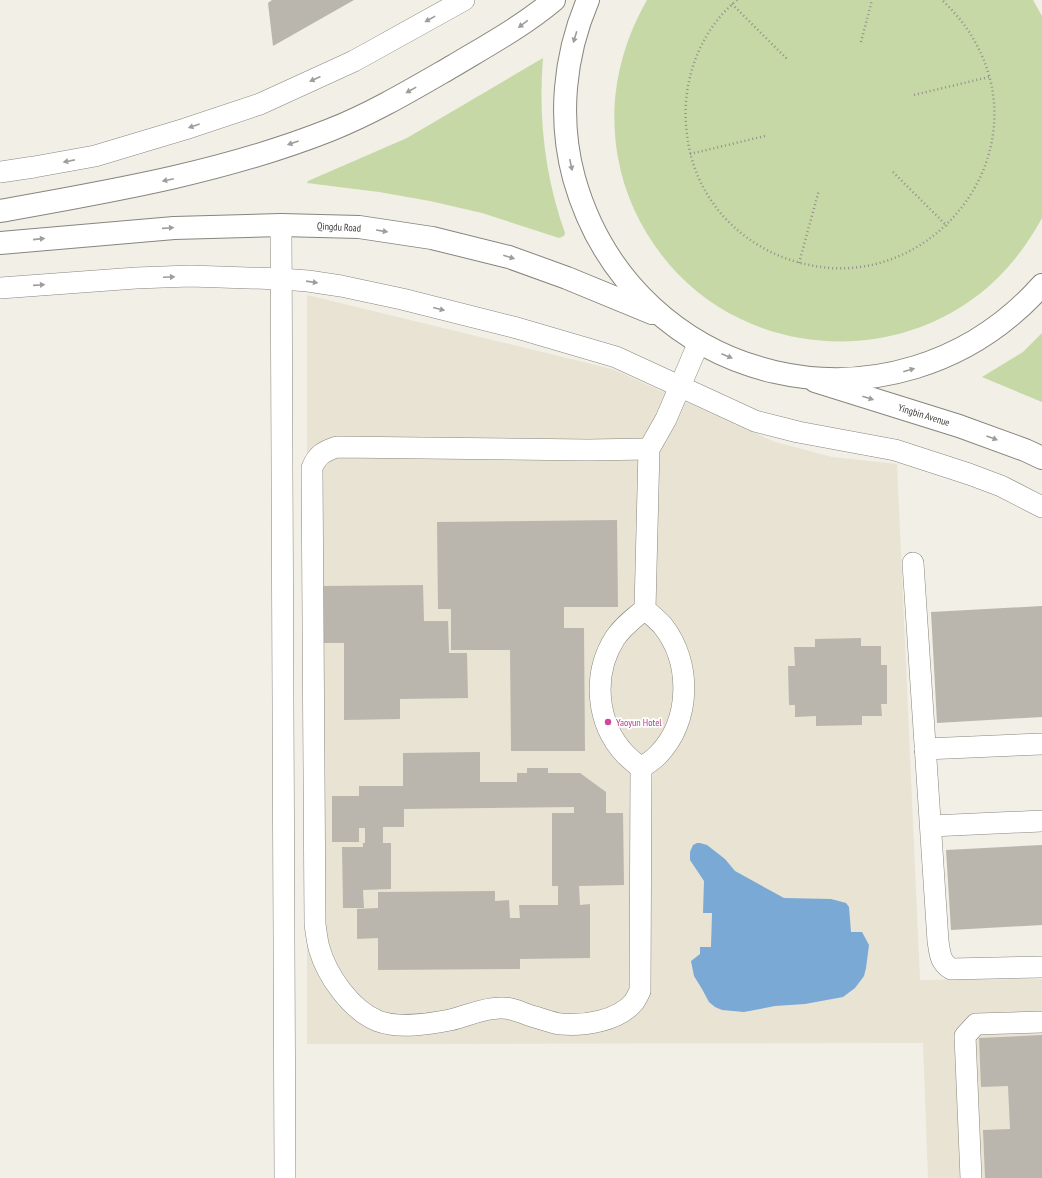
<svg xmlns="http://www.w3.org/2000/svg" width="1042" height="1178" font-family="'PT Sans Narrow',sans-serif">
  <rect width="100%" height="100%" fill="#f1efe6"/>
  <!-- built -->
  <path fill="#e8e3d3" d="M307 295 612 369 775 442 832 457 897 464 920 980 1042 979V1178H928L923 1043 307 1044Z"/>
  <!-- green -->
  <g fill="#c6d8a5">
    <path d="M647 0H1033L1042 16V218C1025 249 1003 277 974 298 885 364 754 354 677 273 647 241 626 202 618 158 608 103 619 49 647 0Z"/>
    <path d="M543 58C538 117 545 177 565 233L564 236 559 238 482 213 430 201 379 192 307 183 308 181 407 138Z"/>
    <path d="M1042 333V402L982 377 1023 352Z"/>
  </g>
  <!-- water -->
  <path fill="#79a9d4" d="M697 843H700L707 845 725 859 735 871 784 898 831 899 846 903 849 907 851 932H862L869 945 866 968 864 976 855 988 843 997 805 1004 775 1006 744 1012 722 1010 715 1007 709 1002 702 989 694 976 691 961 700 954V947H711L712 913H703L704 881 690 860V852L693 845Z"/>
  <!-- building -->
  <g fill="#bab6ae">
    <path d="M272 0H354L273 46 268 3Z"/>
    <path d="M617 520 618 607H564V628H584L585 751H511L510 650H451V609H438L437 522Z"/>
    <path d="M423 585 424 621H448L449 653H467L468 698 400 699V719L344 720V643H323L322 586Z"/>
    <path d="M1042 606V717L937 723 931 612Z"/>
    <path d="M861 638V646H881V665H887V704H881L882 716H862V725L816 726V716L795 717V705H789L788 666H795L794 647H815V639Z"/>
    <path d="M480 752V782H517V773H527V768H548V773H580L606 792V813H623L624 885 579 886 580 905 590 904V958L520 959V969L378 970V938L357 939V909L378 908V892L495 891V901L509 900 510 918H520L519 905H558V886H552V813H574V807L404 809V827H383V843H391V889L363 890 364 908H343L342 847H363V843H365V828H359V842H332V796H359V786H403V753Z"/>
    <path d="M1042 845V925L951 930 946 850Z"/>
    <path d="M1042 1035V1178H985L983 1130 1010 1129 1008 1086 981 1087 979 1038Z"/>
  </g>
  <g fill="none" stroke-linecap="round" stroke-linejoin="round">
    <defs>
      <g id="minor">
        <path d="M0 172 34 167 95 156 185 129 260 104 354 61 464 0"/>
        <path d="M281 225 285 1178"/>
        <path d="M0 288 136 278 190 276 281 279 308 281 341 286 402 299 517 328 616 357 755 421 798 432 895 450 969 474 1001 486 1042 507"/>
        <path d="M913 563 938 941C940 954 940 962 951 969L1042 967"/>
        <path d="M645 609C634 618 623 626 615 638 592 674 596 723 625 754 630 759 636 764 641 768L640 991C638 995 636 999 634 1002 618 1021 585 1026 561 1024 552 1023 543 1019 535 1017 523 1014 513 1007 500 1008 483 1008 467 1016 450 1020 429 1024 399 1029 378 1021 351 1010 327 976 319 948 317 940 316 932 315 924L312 468C317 455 324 451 337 447L588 450 649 449"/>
        <path d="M925 749 1042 744"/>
        <path d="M641 768C647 764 653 760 658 755 691 721 692 663 663 626 658 620 651 615 645 609L649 449 666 419 699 342"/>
        <path d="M931 826 1042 821"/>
        <path d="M971 1178 965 1036 976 1024 1042 1022"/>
      </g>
      <path id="major" d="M815 381 959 426 1025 450 1042 458"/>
      <g id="highway">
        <path d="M588 0C564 56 558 119 574 178 633 389 896 449 1042 285"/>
        <path d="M0 211C112 191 224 172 330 130 373 113 413 89 453 66 488 45 523 26 554 0"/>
        <path d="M0 243 174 228 281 225 359 227 432 238 509 257 567 278 652 313"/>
      </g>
    </defs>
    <!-- minor casing -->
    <use href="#minor" stroke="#88857d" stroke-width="22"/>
    <!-- major casing -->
    <use href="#major" stroke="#88857d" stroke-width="24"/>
    <!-- highway casing -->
    <use href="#highway" stroke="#88857d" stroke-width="24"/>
    <!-- path -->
    <g stroke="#92908b" stroke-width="2.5" stroke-dasharray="1 3" stroke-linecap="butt">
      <path d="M737 0C698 32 680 86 687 134 691 173 711 209 741 233 767 254 797 265 830 268 932 275 1017 175 989 75 980 45 965 22 942 0"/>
      <path d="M732 4 787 59"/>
      <path d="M861 42 872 0"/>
      <path d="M914 95 989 77"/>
      <path d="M690 154 765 136"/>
      <path d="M893 172 947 226"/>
      <path d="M799 263 819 190"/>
    </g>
    <!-- minor -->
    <use href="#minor" stroke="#fff" stroke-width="21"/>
    <!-- major -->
    <use href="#major" stroke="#fff" stroke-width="22"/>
    <!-- highway -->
    <use href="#highway" stroke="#fff" stroke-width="22"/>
  </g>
  <!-- one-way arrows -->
  <defs><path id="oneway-solid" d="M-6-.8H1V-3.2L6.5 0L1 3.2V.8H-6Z"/></defs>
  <g fill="#9e9d9c">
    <use href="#oneway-solid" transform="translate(430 19) rotate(151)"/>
    <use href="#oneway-solid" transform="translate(523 24) rotate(143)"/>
    <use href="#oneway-solid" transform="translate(575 37) rotate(107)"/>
    <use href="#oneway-solid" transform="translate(315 79) rotate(156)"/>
    <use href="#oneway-solid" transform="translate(411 90) rotate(151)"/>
    <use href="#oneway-solid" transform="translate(194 126) rotate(161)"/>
    <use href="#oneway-solid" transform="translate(293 143) rotate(161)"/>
    <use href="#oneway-solid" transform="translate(69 161) rotate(169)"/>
    <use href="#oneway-solid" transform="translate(571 165) rotate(78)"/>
    <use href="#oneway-solid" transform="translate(168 180) rotate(168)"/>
    <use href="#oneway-solid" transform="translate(168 228) rotate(-4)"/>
    <use href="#oneway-solid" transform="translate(382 231) rotate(9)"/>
    <use href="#oneway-solid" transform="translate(39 239) rotate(-6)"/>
    <use href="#oneway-solid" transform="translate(509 257) rotate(17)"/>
    <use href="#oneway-solid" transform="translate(169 277) rotate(-3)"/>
    <use href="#oneway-solid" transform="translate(312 282) rotate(8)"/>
    <use href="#oneway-solid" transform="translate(39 285) rotate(-4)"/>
    <use href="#oneway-solid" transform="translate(439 309) rotate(14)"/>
    <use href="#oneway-solid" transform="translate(727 356) rotate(23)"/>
    <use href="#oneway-solid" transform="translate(909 370) rotate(-16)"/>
    <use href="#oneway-solid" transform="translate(868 398) rotate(17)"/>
    <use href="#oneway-solid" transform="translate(992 438) rotate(20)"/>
  </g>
  <!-- markers -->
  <circle fill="#d1479c" stroke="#fff" stroke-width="1.5" cx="608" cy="722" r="4"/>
  <g text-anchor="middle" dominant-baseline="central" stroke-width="3.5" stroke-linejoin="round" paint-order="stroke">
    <!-- street labels -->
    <g font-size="10" fill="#3c3b38" stroke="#fff">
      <text transform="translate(339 227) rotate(3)">Qingdu Road</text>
      <text transform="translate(924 415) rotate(17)">Yingbin Avenue</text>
    </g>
    <!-- hotel labels -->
    <g font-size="10" fill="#b23c85" stroke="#fff" text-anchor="start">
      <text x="616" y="722">Yaoyun Hotel</text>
    </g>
  </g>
</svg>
